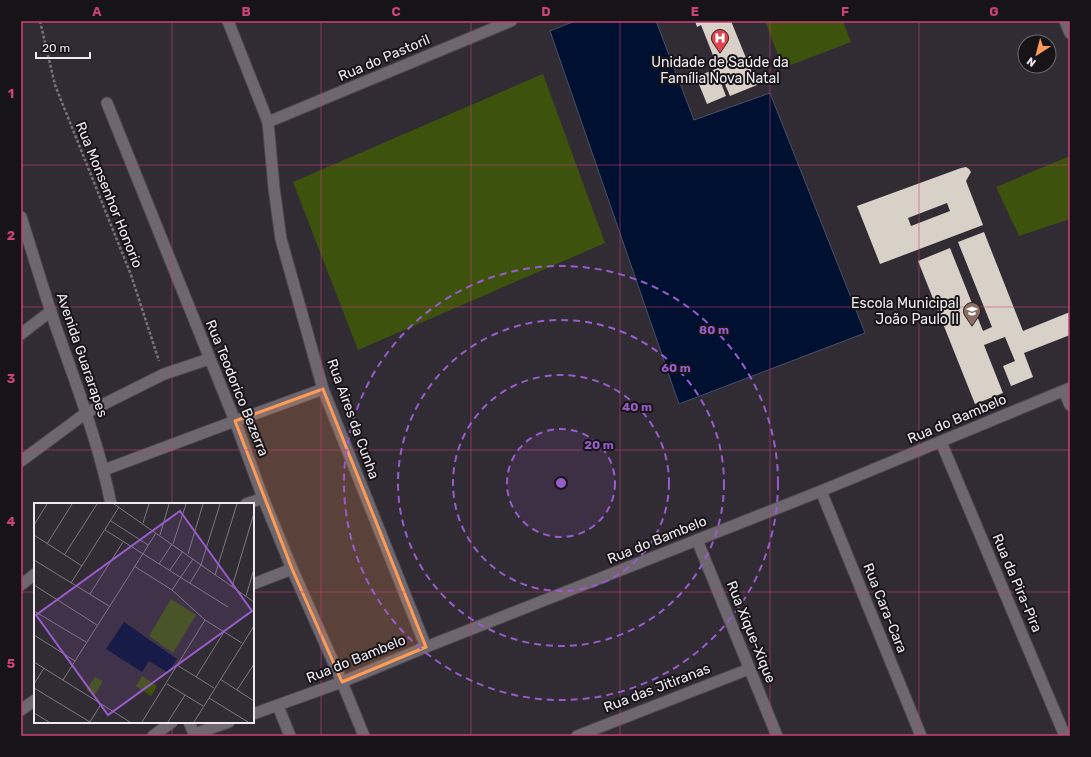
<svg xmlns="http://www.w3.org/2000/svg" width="1091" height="757" font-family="Rubik,sans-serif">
  <rect width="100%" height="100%" fill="#312b33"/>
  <!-- green -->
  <g fill="#3d530d">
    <path d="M765 21H843L851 42 783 68Z"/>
    <path d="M543 74 605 243 358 350 293 182Z"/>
    <path d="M1070 156V219L1019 236 996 187Z"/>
  </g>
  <!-- water -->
  <path fill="#001031" stroke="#47516a" d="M575 21H656L694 120 770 93 865 333 679 404 550 31Z"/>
  <!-- building -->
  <g fill="#d9d1c7" fill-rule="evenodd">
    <path d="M695 21H731L757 85 730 96 724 82 721 83 726 96 707 104 696 77 718 68 701 25 697 27Z"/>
    <path d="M966 167 969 169 971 172 966 181 983 225 880 264 857 206 961 168ZM947 203 950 211 911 226 908 218Z"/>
    <path d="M984 232 1023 331 1070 312V335L1024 353 1033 377 1011 386 1003 366 1015 361 1005 337 984 345 1003 393 975 404 918 261 950 248 983 331 992 327 958 242Z"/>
  </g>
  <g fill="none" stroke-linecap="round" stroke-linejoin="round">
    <defs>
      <g id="minor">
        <path d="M228 21 268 122 274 188 281 239 323 389 426 647"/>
        <path d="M107 103 235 421 263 498 292 569 342 682 364 736"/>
        <path d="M268 122 511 21"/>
        <path d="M21 217C33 254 44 292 57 330 77 387 99 444 111 504"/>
        <path d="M21 334 51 311"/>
        <path d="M1064 391 1070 405"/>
        <path d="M941 442 1065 736"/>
        <path d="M21 461 86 413 164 374 209 359"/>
        <path d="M104 470 235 421 323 389"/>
        <path d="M821 491 921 736"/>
        <path d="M246 504 263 498"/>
        <path d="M697 540 777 736"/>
        <path d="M253 584 292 569"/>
        <path d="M21 585 35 574"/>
        <path d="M278 706 290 736"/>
        <path d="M21 710 35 700"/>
        <path d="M253 714 342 682 426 647 821 491 1070 388"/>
        <path d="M189 722 195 736"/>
        <path d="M194 734 229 722"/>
        <path d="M153 736 172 722"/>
        <path d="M577 736 749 669"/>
      </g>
      <path id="tertiary" d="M1065 21 1070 33"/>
    </defs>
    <!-- minor casing -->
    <use href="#minor" stroke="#4c474d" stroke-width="13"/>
    <!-- tertiary casing -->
    <use href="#tertiary" stroke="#4c474d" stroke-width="13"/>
    <!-- path -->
    <path stroke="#777279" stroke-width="2.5" stroke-dasharray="3 2" stroke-linecap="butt" d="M40 21 55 85 131 275 159 361"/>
    <!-- minor -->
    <use href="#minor" stroke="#6e6770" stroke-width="11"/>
    <!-- tertiary -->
    <use href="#tertiary" stroke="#6e6770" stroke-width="11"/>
  </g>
  <!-- marked area -->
  <path fill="#fd9c56" fill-opacity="0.2" stroke="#fd9c56" stroke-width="3" stroke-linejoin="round" d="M323 389 426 647 342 682 292 569 235 421Z"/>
  <!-- grid -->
  <path fill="none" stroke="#cb4279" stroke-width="1" stroke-opacity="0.55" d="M172 21V504M321 21V736M471 21V736M620 21V736M770 21V736M919 21V736M21 165H1070M21 307H1070M21 450H1070M21 592H35M253 592H1070M172 722V736"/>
  <!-- distance rings -->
  <circle cx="561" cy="483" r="54" fill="#985ccb" fill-opacity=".12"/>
  <g fill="none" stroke="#985ccb" stroke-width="2" stroke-dasharray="7 5">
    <circle cx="561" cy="483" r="54"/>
    <circle cx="561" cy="483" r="108"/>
    <circle cx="561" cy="483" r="163"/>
    <circle cx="561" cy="483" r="217"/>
  </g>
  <!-- icons -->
  <defs>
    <symbol id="hospital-pin" viewBox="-11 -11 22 30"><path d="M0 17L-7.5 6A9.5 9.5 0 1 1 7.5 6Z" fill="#e0444e" stroke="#171418"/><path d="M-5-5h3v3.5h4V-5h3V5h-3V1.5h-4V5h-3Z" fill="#fff"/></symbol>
    <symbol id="school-pin" viewBox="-11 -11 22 30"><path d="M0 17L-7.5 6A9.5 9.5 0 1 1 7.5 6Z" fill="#8d6e63" stroke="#171418"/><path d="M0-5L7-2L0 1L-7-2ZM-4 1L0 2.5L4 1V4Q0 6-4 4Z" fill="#fff"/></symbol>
  </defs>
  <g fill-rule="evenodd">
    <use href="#hospital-pin" x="710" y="28" width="20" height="27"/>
    <use href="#school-pin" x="962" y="301" width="20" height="27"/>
  </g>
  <g text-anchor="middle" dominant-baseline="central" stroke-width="4" stroke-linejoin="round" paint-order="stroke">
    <!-- street labels -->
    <g font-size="14" fill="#eeeaef" stroke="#171418">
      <text transform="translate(384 58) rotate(-23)">Rua do Pastoril</text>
      <text transform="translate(109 195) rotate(68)">Rua Monsenhor Honorio</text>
      <text transform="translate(82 355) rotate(71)">Avenida Guararapes</text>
      <text transform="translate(237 388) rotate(68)">Rua Teodorico Bezerra</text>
      <text transform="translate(353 419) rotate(70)">Rua Aires da Cunha</text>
      <text transform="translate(957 419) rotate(-23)">Rua do Bambelo</text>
      <text transform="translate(657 540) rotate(-22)">Rua do Bambelo</text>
      <text transform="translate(1017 583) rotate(67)">Rua da Pira-Pira</text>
      <text transform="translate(885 608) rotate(68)">Rua Cara-Cara</text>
      <text transform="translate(751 632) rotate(68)">Rua Xique-Xique</text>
      <text transform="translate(356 659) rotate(-22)">Rua do Bambelo</text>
      <text transform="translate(657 688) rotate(-21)">Rua das Jitiranas</text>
    </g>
    <!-- poi labels -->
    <g font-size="14" fill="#eeeaef" stroke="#171418">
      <text x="720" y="62">Unidade de Saúde da<tspan x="720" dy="16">Família Nova Natal</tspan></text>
      <text x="959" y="303" text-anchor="end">Escola Municipal<tspan x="959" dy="16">João Paulo II</tspan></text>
    </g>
  </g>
  <!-- overview -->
  <g transform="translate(34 503)">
    <rect width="220" height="220" fill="#312b33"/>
    <path d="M137 96 162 112 139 150 115 133ZM108 173 123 183 117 193 102 183ZM61 174 69 178 61 192 52 187Z" fill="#3d530d"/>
    <path d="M90 119 143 156 134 170 115 158 108 169 72 146Z" fill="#001031"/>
    <path fill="none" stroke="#7d777e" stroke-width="1" d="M80 1 220 99M77 18 114 42M109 20 115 1M0 22 13 1M71 27 194 104M0 32 48 63M126 32 135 1M13 41 38 1M139 41 152 1M31 51 63 1M154 51 169 1M0 57 75 103M125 61 138 41M100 63 138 87 171 117 208 140M136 67 149 48M181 72 203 1M37 80 85 4M156 80 167 62 186 1M0 82 63 122M198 84 220 10M138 87 159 56M56 91 89 39M212 93 220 66M0 108 52 139M0 132 41 158M0 159 96 219M143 162 180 185M162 174 190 129M186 176 220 198M29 177 122 30M0 181 10 165M133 181 169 203M0 185 56 219M203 187 220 161M175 195 214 219M0 210 15 219M56 219 67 201M108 219 171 117M134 219 151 192M160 219 220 123"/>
    <path fill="#985ccb" fill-opacity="0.15" stroke="#985ccb" stroke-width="2" d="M146 8 218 108 74 212 2 112Z"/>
    <rect width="220" height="220" fill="none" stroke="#eeeaef" stroke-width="2"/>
  </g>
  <circle cx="561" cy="483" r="6" fill="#985ccb" stroke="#171418" stroke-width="2"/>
  <g font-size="12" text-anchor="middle" font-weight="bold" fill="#985ccb" stroke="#171418" stroke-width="4" stroke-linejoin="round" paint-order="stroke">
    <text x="714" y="334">80 m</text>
    <text x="676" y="372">60 m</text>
    <text x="637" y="411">40 m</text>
    <text x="599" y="449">20 m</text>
  </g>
  <!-- border -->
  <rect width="1091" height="757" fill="none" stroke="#171418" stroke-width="44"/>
  <!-- north arrow -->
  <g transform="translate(1037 54) rotate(216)"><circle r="19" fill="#171418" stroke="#6d6a6e"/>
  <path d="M0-3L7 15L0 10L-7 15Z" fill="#fd9c56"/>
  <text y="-6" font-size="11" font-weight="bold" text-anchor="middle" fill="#eeeaef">N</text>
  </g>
  <!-- scale -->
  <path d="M36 52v6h54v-6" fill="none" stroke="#eeeaef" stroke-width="2"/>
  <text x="42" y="52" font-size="12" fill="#eeeaef" stroke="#171418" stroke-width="3" paint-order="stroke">20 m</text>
  <rect x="22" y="22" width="1047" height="713" fill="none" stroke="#cb4279" stroke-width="1.5"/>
  <g font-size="13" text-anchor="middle" font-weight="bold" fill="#cb4279">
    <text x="97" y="16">A</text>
    <text x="246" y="16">B</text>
    <text x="396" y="16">C</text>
    <text x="546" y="16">D</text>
    <text x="695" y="16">E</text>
    <text x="845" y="16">F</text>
    <text x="994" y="16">G</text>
    <text x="11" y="98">1</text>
    <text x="11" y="240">2</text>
    <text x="11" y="383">3</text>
    <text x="11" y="526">4</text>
    <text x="11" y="668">5</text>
  </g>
</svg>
